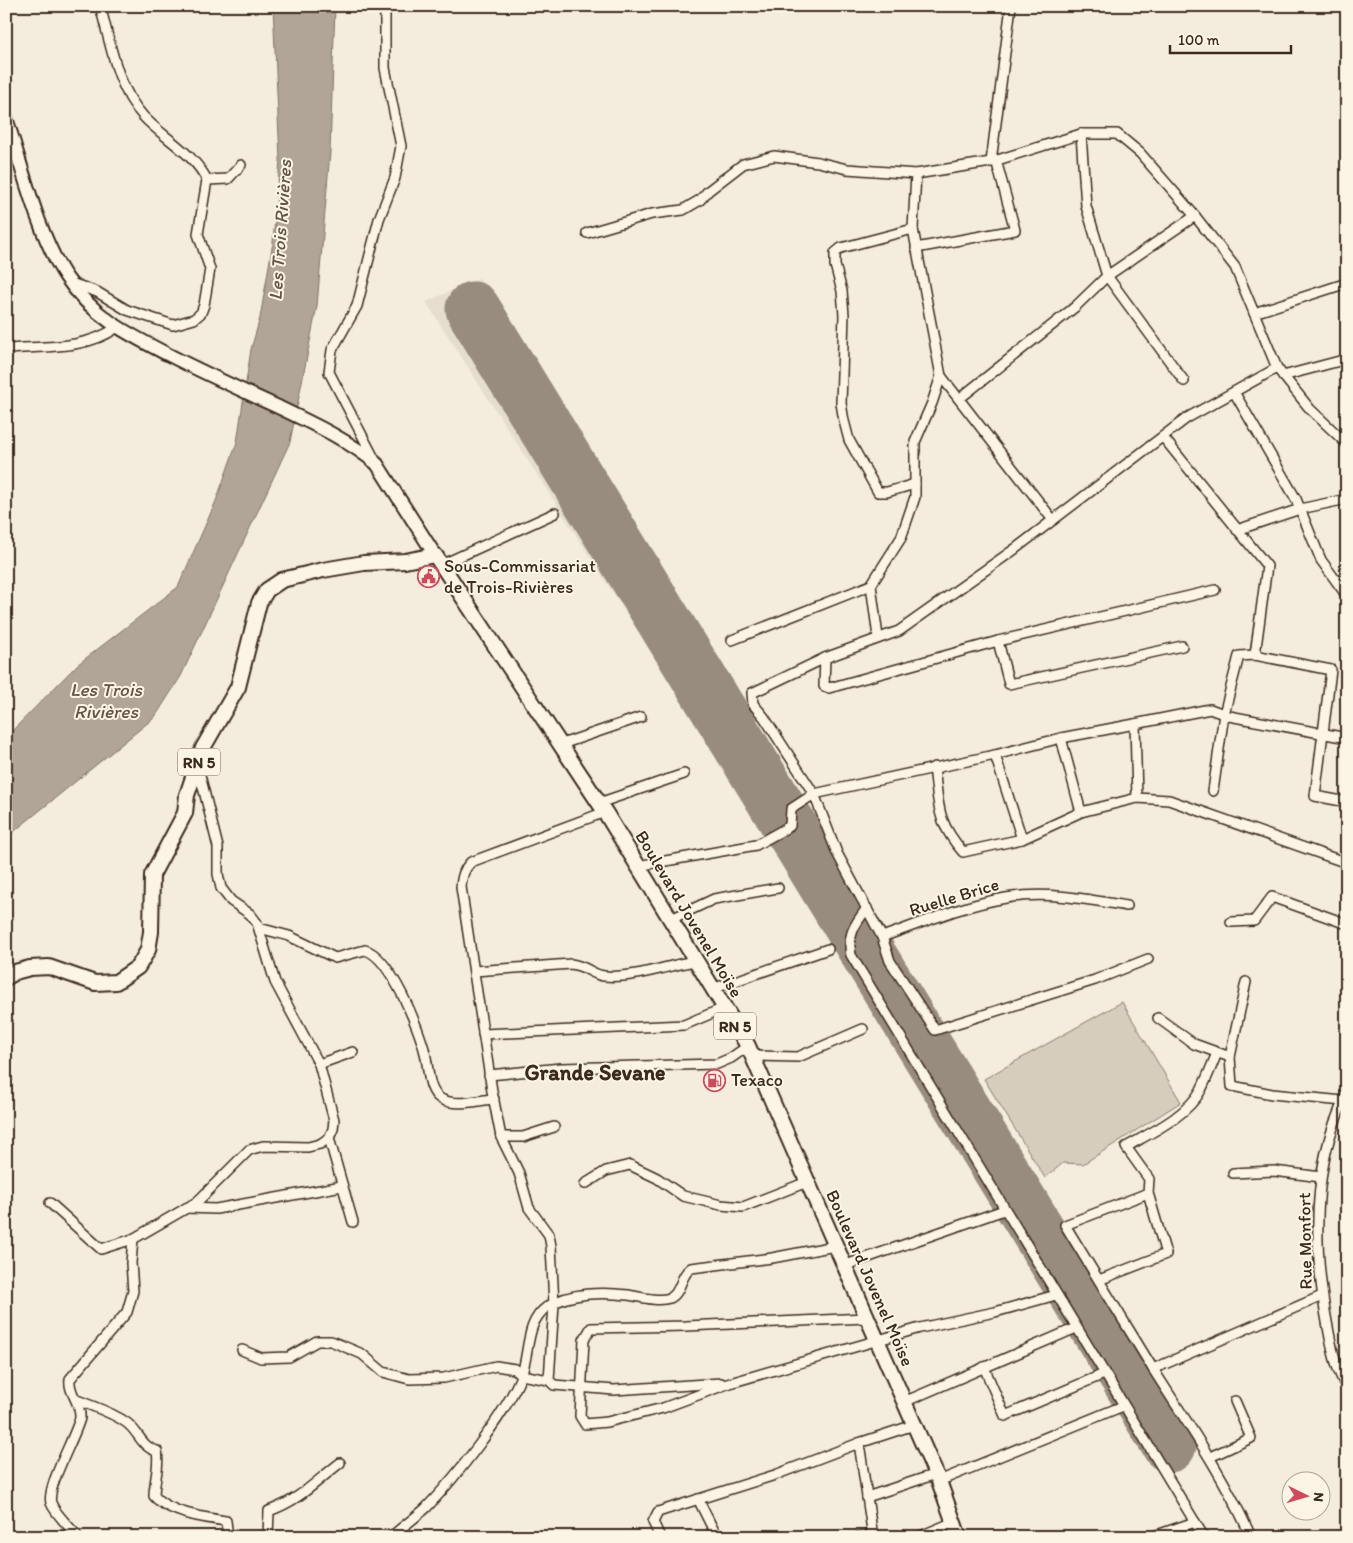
<svg xmlns="http://www.w3.org/2000/svg" width="1353" height="1543" font-family="Itim,sans-serif">
  <rect width="100%" height="100%" fill="#f4eddd"/>
  <filter id="ink" filterUnits="userSpaceOnUse"><feTurbulence type="fractalNoise" baseFrequency=".02" numOctaves="2"/><feDisplacementMap in="SourceGraphic" scale="10" xChannelSelector="R" yChannelSelector="G"/><feConvolveMatrix kernelMatrix="1 2 1 2 8 2 1 2 1" color-interpolation-filters="sRGB"/></filter>
  <g filter="url(#ink)">
    <!-- built -->
    <path fill="#e5ddce" d="M479 278 814 837 1032 1180 1190 1440 1150 1459 801 885 426 302Z"/>
    <!-- green -->
    <path fill="#d6cdbd" stroke="#887c6e" d="M1122 1002 1181 1102 1083 1164 1063 1163 1045 1178 984 1079Z"/>
    <!-- water -->
    <path fill="#b0a596" stroke="#817466" d="M273 6H335L330 152 317 306 290 442 181 676 155 717 6 838V737L77 665 178 587 216 501 237 442 251 349 260 318 273 242 280 160Z"/>
    <g fill="none" stroke-linecap="round" stroke-linejoin="round">
      <!-- runway -->
      <path stroke="#988c7e" stroke-width="55" d="M473 309 1169 1445"/>
      <defs>
        <g id="street">
          <path d="M100 6C111 44 116 86 143 116 163 138 193 152 207 180L228 179 241 165"/>
          <path d="M1081 134 1086 206 1107 276 1195 216"/>
          <path d="M991 162 1011 6"/>
          <path d="M913 229 841 248 835 253V265L842 291 844 315 841 403 844 421 849 440 878 492H887L915 484"/>
          <path d="M587 233 652 214 683 210 700 200 708 191 743 164 774 156 818 162 847 169 916 174 991 162 1081 134H1117L1140 153 1195 216 1235 267 1277 368 1310 409 1347 444"/>
          <path d="M916 248 1015 230 996 160"/>
          <path d="M71 283 97 292 127 310 173 325 194 319 201 313 204 305 210 269 198 234 207 180"/>
          <path d="M1254 313 1347 283"/>
          <path d="M6 349C43 346 85 350 116 328"/>
          <path d="M941 376 1053 520"/>
          <path d="M1283 376 1347 359"/>
          <path d="M1234 392 1296 499 1321 560 1347 596"/>
          <path d="M959 399 1075 307 1107 276 1184 381"/>
          <path d="M1163 437 1267 566 1255 655"/>
          <path d="M375 460 329 372 332 350 357 306 379 219 395 178 401 146 385 68V6"/>
          <path d="M1237 530 1300 509 1347 499"/>
          <path d="M441 565 555 513"/>
          <path d="M871 585 878 637"/>
          <path d="M732 640 871 585 901 538 915 497V442L932 403 941 376 913 229 916 174"/>
          <path d="M998 641 1009 684 1182 646"/>
          <path d="M825 658 824 686 829 688 998 641 1215 590"/>
          <path d="M1135 724 1210 709 1229 716 1347 738"/>
          <path d="M1061 738 1081 812"/>
          <path d="M559 745 641 717"/>
          <path d="M995 755 1022 839"/>
          <path d="M934 767C939 806 936 821 963 852L1022 839 1081 812 1137 798 1169 800 1347 863"/>
          <path d="M1213 791 1224 714 1239 656 1255 655 1331 670 1315 796 1347 802"/>
          <path d="M1137 798 1135 724 1061 738 995 755 814 794 837 853 882 937 890 961 935 1030 1095 980 1148 959"/>
          <path d="M599 803 684 774"/>
          <path d="M605 812 471 862C464 869 462 876 461 887L492 1091 501 1137 519 1173 529 1208 549 1235 551 1246 554 1304 549 1380 554 1385 614 1390 721 1383"/>
          <path d="M637 866 756 845 790 826 791 809 814 794 764 717 753 704 752 693 825 658 899 631 1015 549 1187 418 1277 368"/>
          <path d="M867 908C855 924 847 935 851 955L1204 1537"/>
          <path d="M669 920 714 899 778 888"/>
          <path d="M1231 922 1254 921 1272 897 1347 924"/>
          <path d="M259 928 289 936 335 958 365 950C390 956 419 1028 425 1053 429 1067 427 1091 441 1099 456 1107 478 1100 494 1099"/>
          <path d="M882 937C922 923 963 905 1006 898 1046 891 1087 899 1127 906"/>
          <path d="M474 971 571 964C587 966 592 975 604 976 631 979 667 966 694 961"/>
          <path d="M1246 982 1230 1057 1232 1086 1272 1094 1343 1101"/>
          <path d="M712 989 828 949"/>
          <path d="M1158 1018 1194 1044 1230 1057"/>
          <path d="M483 1034 684 1025 724 1008"/>
          <path d="M752 1056 798 1057 863 1029"/>
          <path d="M319 1064 353 1052"/>
          <path d="M489 1075 561 1068 717 1064 731 1058 748 1046"/>
          <path d="M1347 1094C1311 1164 1313 1246 1327 1322 1331 1343 1335 1369 1347 1388"/>
          <path d="M501 1137H523L554 1127"/>
          <path d="M329 1138 353 1222"/>
          <path d="M1233 1173 1274 1171 1321 1177"/>
          <path d="M585 1184 606 1171 630 1165 657 1178 683 1196 721 1205 743 1207 807 1182"/>
          <path d="M1148 1193 1065 1225 1153 1369"/>
          <path d="M50 1203 101 1249 133 1239"/>
          <path d="M186 1208 216 1209 342 1186"/>
          <path d="M843 1266 1004 1210"/>
          <path d="M1099 1280 1166 1254 1148 1193 1149 1179 1126 1147C1152 1132 1187 1116 1201 1090 1207 1078 1212 1065 1217 1053"/>
          <path d="M866 1318 686 1326 591 1328 584 1340 580 1416 585 1424 607 1422 663 1408 730 1383 920 1328 995 1312 1056 1295"/>
          <path d="M242 1350 261 1358 289 1357 317 1341H331L362 1354 383 1372 409 1379 444 1378 496 1366 515 1369 521 1375 549 1380"/>
          <path d="M984 1367 1005 1416 1104 1374"/>
          <path d="M77 1400C94 1407 112 1412 127 1423 138 1431 142 1448 157 1451 160 1466 154 1481 154 1496 169 1513 205 1518 226 1521L228 1537"/>
          <path d="M904 1402 1076 1328"/>
          <path d="M859 1443 873 1537"/>
          <path d="M1210 1457 1251 1438 1235 1401"/>
          <path d="M939 1481 1123 1406"/>
          <path d="M867 1497 936 1474"/>
          <path d="M698 1499 717 1537"/>
          <path d="M78 1537C70 1527 56 1515 51 1503 46 1487 75 1438 80 1418 81 1401 68 1394 70 1379L127 1312 133 1291 131 1263 133 1239 197 1202 249 1150 263 1146 308 1147 320 1144 329 1138 333 1129 334 1120 319 1064 275 982 257 923 250 914 231 901 221 888 218 874V847L198 767"/>
          <path d="M268 1537 269 1511C300 1500 315 1482 340 1463"/>
          <path d="M391 1537C402 1527 415 1518 426 1508 455 1478 506 1414 521 1376 530 1353 525 1322 547 1307 568 1292 604 1292 628 1295 641 1297 657 1302 670 1298 681 1294 680 1275 691 1268L772 1258 835 1246"/>
          <path d="M660 1537 653 1522 658 1512 775 1475 859 1443 914 1425"/>
          <path d="M859 1537 872 1535"/>
          <path d="M918 1537 954 1522"/>
          <path d="M1151 1537 1195 1522"/>
          <path d="M1251 1537C1225 1477 1188 1424 1153 1369L1322 1296"/>
          <path d="M1346 1537 1347 1536"/>
        </g>
        <path id="secondary" d="M6 118C22 166 38 235 66 277 92 316 126 333 167 354 202 372 239 389 276 406 311 423 347 439 377 464L435 555"/>
        <path id="primary" d="M6 978 15 972 30 968 49 967 95 983 116 982 138 967 148 950 151 932 152 875 185 813 187 795 203 748 238 687 259 603 267 590 282 580 323 570 364 563 405 561 435 555 605 812 748 1046 939 1481 959 1537"/>
      </defs>
      <!-- street casing -->
      <use href="#street" stroke="#3b2a1e" stroke-width="12"/>
      <!-- secondary casing -->
      <use href="#secondary" stroke="#3b2a1e" stroke-width="16"/>
      <!-- primary casing -->
      <use href="#primary" stroke="#3b2a1e" stroke-width="18"/>
      <!-- street -->
      <use href="#street" stroke="#fcf5e5" stroke-width="9"/>
      <!-- secondary -->
      <use href="#secondary" stroke="#fcf5e5" stroke-width="12"/>
      <!-- primary -->
      <use href="#primary" stroke="#fcf5e5" stroke-width="14"/>
    </g>
  </g>
  <!-- icons -->
  <defs>
    <symbol id="civic-ring" viewBox="-11 -11 22 22"><circle r="9.5" fill="#fcf5e5" stroke="#d1495b" stroke-width="1.5"/><path d="M-.6-6.5H3V-4.5H.6V-3L4-1V1h2V6H-6V1h2V-1L-.6-3ZM-1.2 2.5V6h2.4V2.5Z" fill="#d1495b"/></symbol>
    <symbol id="fuel-ring" viewBox="-11 -11 22 22"><circle r="9.5" fill="#fcf5e5" stroke="#d1495b" stroke-width="1.5"/><path d="M-5.5-6h7V0h2V4h1.3V-2.5L3-4.5l.8-.8L6-3V5H2.5V1h-1V6h-7ZM-4.2-4.7v3.2H.2V-4.7Z" fill="#d1495b"/></symbol>
  </defs>
  <g fill-rule="evenodd">
    <use href="#civic-ring" x="416" y="564" width="25" height="25"/>
    <use href="#fuel-ring" x="702" y="1068" width="25" height="25"/>
  </g>
  <g text-anchor="middle" dominant-baseline="central" stroke-width="4" stroke-linejoin="round" paint-order="stroke">
    <!-- shield labels -->
    <g fill="#fcf5e5" stroke="#75675a" stroke-width="1">
      <rect x="178" y="748.5" width="42" height="27" rx="4"/>
      <rect x="714" y="1012.5" width="42" height="27" rx="4"/>
    </g>
    <g font-size="16" font-weight="bold" fill="#3b2a1e">
      <text x="199" y="762">RN 5</text>
      <text x="735" y="1026">RN 5</text>
    </g>
    <!-- poi labels -->
    <g font-size="18" fill="#3b2a1e" stroke="#fcf5e5" text-anchor="start">
      <text x="444" y="566">Sous-Commissariat<tspan x="444" dy="21">de Trois-Rivières</tspan></text>
      <text x="731" y="1080">Texaco</text>
    </g>
    <!-- street labels -->
    <g font-size="18" fill="#3b2a1e" stroke="#fcf5e5">
      <text transform="translate(954 897) rotate(-17)">Ruelle Brice</text>
      <text transform="translate(689 914) rotate(59)">Boulevard Jovenel Moïse</text>
      <text transform="translate(1305 1241) rotate(-91)">Rue Monfort</text>
      <text transform="translate(870 1278) rotate(66)">Boulevard Jovenel Moïse</text>
    </g>
    <!-- water labels -->
    <g font-size="19" font-style="italic" fill="#645548" stroke="#fcf5e5">
      <text transform="translate(280 230) rotate(-86)">Les Trois Rivières</text>
      <text x="106" y="689">Les Trois<tspan x="106" dy="22">Rivières</tspan></text>
    </g>
    <!-- district labels -->
    <g font-size="22" font-weight="bold" fill="#3b2a1e" stroke="#fcf5e5">
      <text x="595" y="1072">Grande Sevane</text>
    </g>
  </g>
  <!-- margin -->
  <rect width="1353" height="1543" fill="none" stroke="#fcf5e5" stroke-width="25"/>
  <rect x="12" y="12" width="1328" height="1518" fill="none" stroke="#3b2a1e" stroke-width="2" filter="url(#ink)"/>
  <!-- north arrow -->
  <g transform="translate(1306 1496) rotate(95)"><circle r="24" fill="#fcf5e5" stroke="#afa495"/>
  <path d="M0-4L9 19L0 12L-9 19Z" fill="#d1495b"/>
  <text y="-8" font-size="14" font-weight="bold" text-anchor="middle" fill="#3b2a1e">N</text>
  </g>
  <!-- scale -->
  <path d="M1170 45v8h121v-8" fill="none" stroke="#3b2a1e" stroke-width="2.5"/>
  <text x="1178" y="45" font-size="15" fill="#3b2a1e" stroke="#fcf5e5" stroke-width="4" paint-order="stroke">100 m</text>
</svg>
